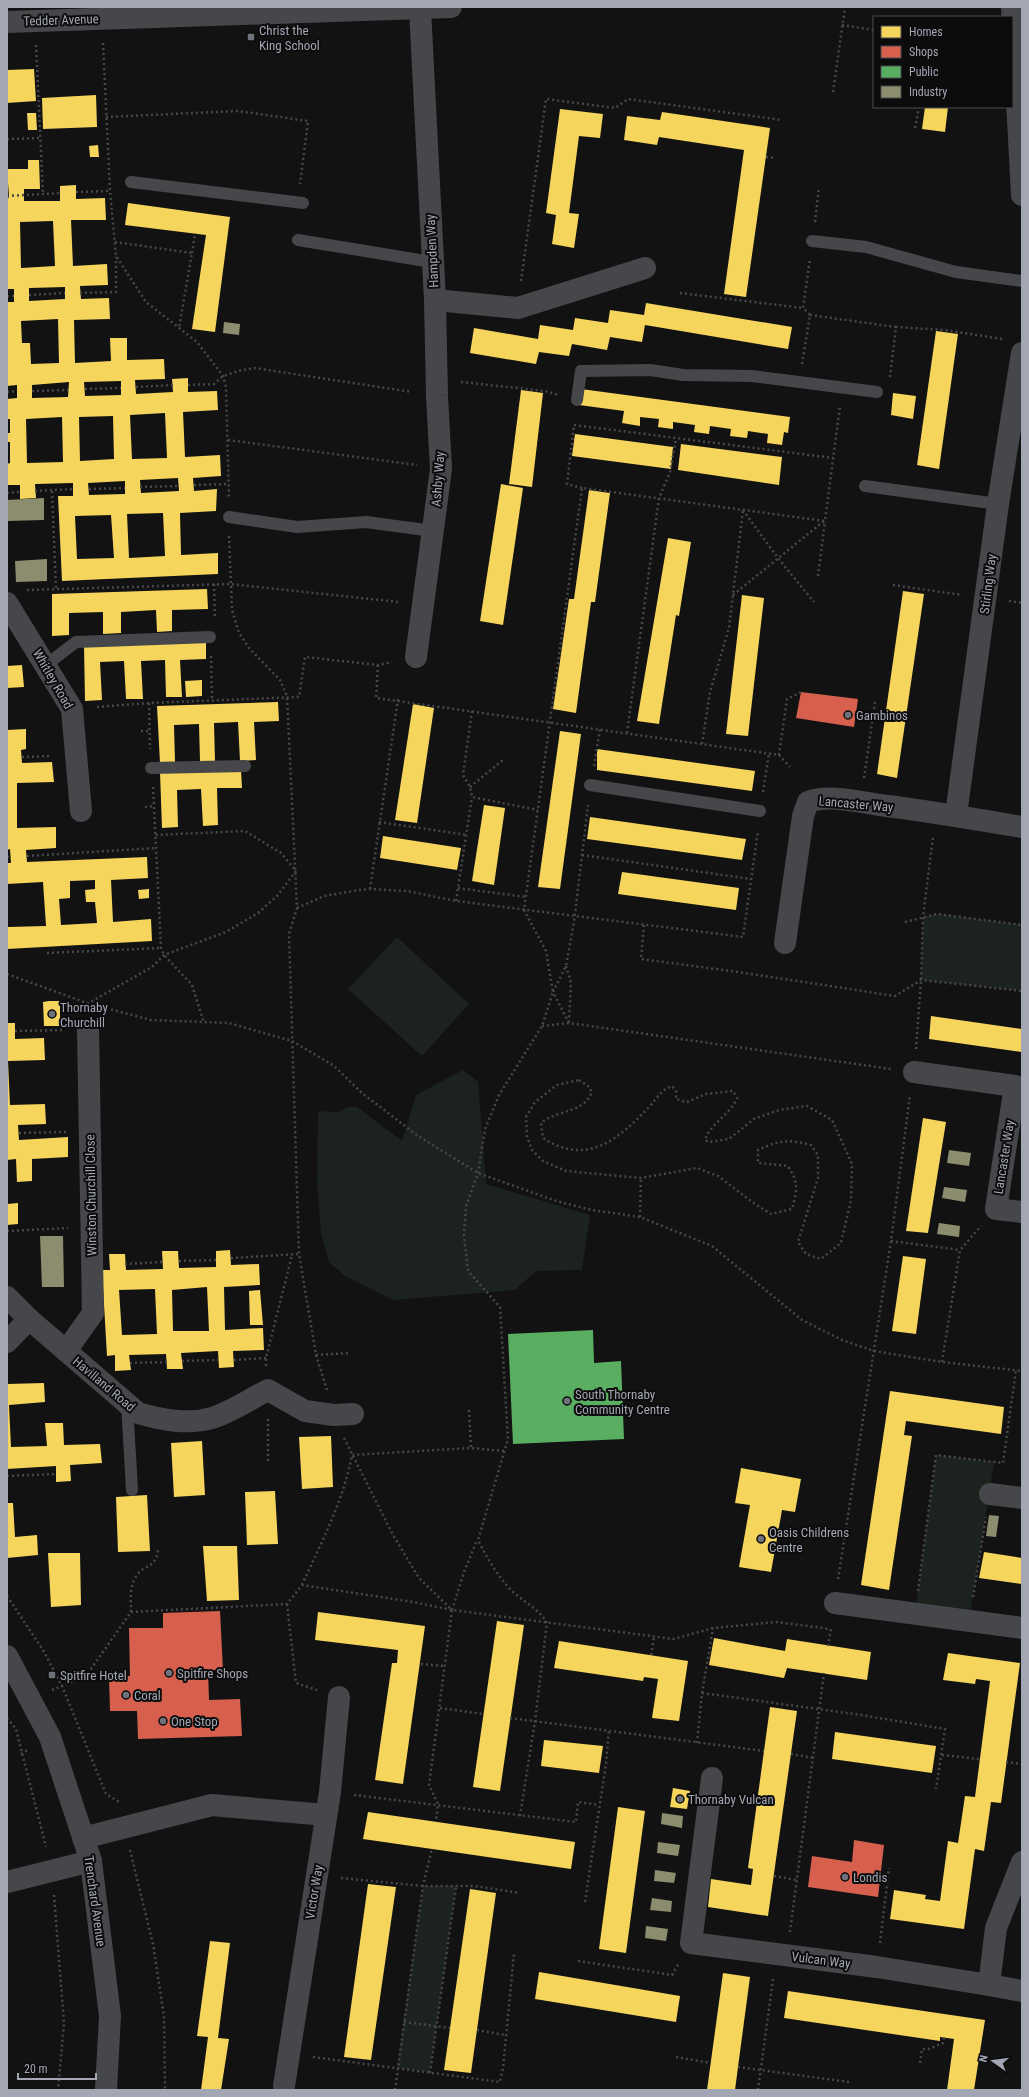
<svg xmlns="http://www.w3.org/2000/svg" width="1029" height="2097" font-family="'Roboto Condensed',sans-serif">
  <rect width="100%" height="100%" fill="#121212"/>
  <!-- green -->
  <g fill="#1c221d">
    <path d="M937 914 1022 925V991L921 980 923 917Z"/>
    <path d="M397 937 469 1004 422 1056 348 989Z"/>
    <path d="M463 1070 478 1082 486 1184 590 1215 582 1270 536 1271 515 1290 393 1300 345 1276 329 1262 321 1233 317 1180 318 1111 339 1112 347 1107H357L402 1141 416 1095Z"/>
    <path d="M936 1455 994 1462 969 1621 915 1614Z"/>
    <path d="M423 1886H456L430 2073 397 2068Z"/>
  </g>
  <!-- homes -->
  <g fill="#f6d55c" fill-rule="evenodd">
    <path d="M34 69 36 101 7 103V70Z"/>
    <path d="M96 95 97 127 43 129 42 98Z"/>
    <path d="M925 107H948L945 132 922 129Z"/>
    <path d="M560 109 603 114 600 138 579 136 569 213 579 214 574 248 552 244 556 215 546 213Z"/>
    <path d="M662 112 770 128 746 297 724 294 744 150 659 137 657 145 624 140 627 116 660 120Z"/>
    <path d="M27 113H36L37 130H28Z"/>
    <path d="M98 145 99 157H90L89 146Z"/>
    <path d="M28 160H39L40 189H24V201H60V186L76 185V199L105 198 106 220H71L73 266 107 264 108 285 80 286 81 299 109 298 110 319 74 320 75 363 111 361 110 338H127V360L164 359 165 379 135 380 136 394 173 392 172 379 188 378V392L217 391 218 410 183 412 185 457 220 455 221 476 193 478 194 491 217 489 216 511 180 513 181 555 218 553V574L62 581 58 496H73V483L35 484 36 498 20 499V485H7V464L10 463V442H7V433H10V419H7V399L17 398V385L7 386V302H14V289H7V202L9 196 7 169H28ZM53 221 55 266 21 268 20 222ZM65 287V299L29 301V288ZM58 319 59 363 31 364 30 343H22L21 321ZM121 381V395L85 396 84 382ZM69 382 68 397 32 398V385ZM165 413 167 458 132 459 130 415ZM113 416 114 459 80 461 79 417ZM62 417 63 462 27 463 26 419ZM178 478 179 491 141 493 140 480ZM125 481V494L89 495 88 483ZM163 513 165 556 129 558 127 514ZM111 515 114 558 77 559 75 516Z"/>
    <path d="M128 203 230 217 215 332 192 329 206 235 125 225Z"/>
    <path d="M646 303 792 327 788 349 645 325 642 342 610 337 607 350 572 344 569 356 539 352 536 364 470 353 474 328 538 339 540 325 573 330 575 318 608 323 610 310 644 315Z"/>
    <path d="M936 331 958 334 939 469 917 465Z"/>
    <path d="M581 389 790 417 788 433 784 432 782 445 767 443 768 434 748 431 747 438 730 436 731 429 710 426 709 434 694 432 695 425 673 422V429L658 427 659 419 640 417V426L622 423 624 411 579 405Z"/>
    <path d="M521 390 543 393 532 487 509 484Z"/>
    <path d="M893 393 916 396 913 419 891 415Z"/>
    <path d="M575 434 673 447 671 469 572 456Z"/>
    <path d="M681 444 782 457 779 485 678 470Z"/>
    <path d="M501 484 523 488 503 625 480 621Z"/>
    <path d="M589 490 610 493 595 602H591L576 713 553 709 569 599H574Z"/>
    <path d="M668 538 691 542 679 616 676 615 659 724 637 721Z"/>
    <path d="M207 589 208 609 172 610V631L157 632 156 610 121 612V633L103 634V612L69 613V635L52 636V594Z"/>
    <path d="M903 591 924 594 897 778 877 774Z"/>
    <path d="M742 595 764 598 748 736 726 734Z"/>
    <path d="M206 641V659L180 660 182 697H166L165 660 141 661 143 699H126L124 661 100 662 102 700 85 701 84 645Z"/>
    <path d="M22 665 24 687 7 688V666Z"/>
    <path d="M202 680V696L186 697 185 681Z"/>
    <path d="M278 702 279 721 254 722 256 760 240 761 238 722 214 723 215 761H200L199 724 174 725 175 762 160 763 157 706Z"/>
    <path d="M413 704 434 708 417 823 395 820Z"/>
    <path d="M26 729V749L21 750 22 763 52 762 54 782 17 783V828L56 827V848L26 850 27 862 147 857 148 878 111 880 113 922 151 919 152 941 7 949V924L8 927 46 926 43 882 7 884V863H11L10 849 7 850V730ZM95 880V889L85 890 86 902H95L97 923 61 925 59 899 70 898V881Z"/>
    <path d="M560 731 581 734 560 889 538 887Z"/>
    <path d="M597 749 755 771 752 791 597 770Z"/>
    <path d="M241 770 242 788H217L218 825 203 826 201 789 177 790 178 827 162 828 160 772Z"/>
    <path d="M484 805 505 808 494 885 472 881Z"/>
    <path d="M590 817 746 839 742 860 587 839Z"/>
    <path d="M383 836 461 848 457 870 380 858Z"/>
    <path d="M622 872 739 888 736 910 618 894Z"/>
    <path d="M149 889V898L139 899 138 890Z"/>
    <path d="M49 1001H60V1026H44L43 1002Z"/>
    <path d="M931 1016 1022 1029V1052L929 1039Z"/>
    <path d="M7 1023H15V1039L44 1038 45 1060 8 1061 10 1105 45 1104 46 1124 18 1125 19 1140 68 1137V1157L32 1159V1181L17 1182 16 1159 7 1160Z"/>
    <path d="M923 1118 946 1122 928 1233 906 1231Z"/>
    <path d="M18 1203V1224L7 1225V1204Z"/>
    <path d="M230 1250 231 1265 259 1264 260 1285 224 1287 225 1330 263 1328 264 1350 233 1351 234 1367 219 1368 218 1351 181 1353 183 1369H167L166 1354 129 1355 131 1370 115 1371V1355L107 1356 102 1270H110L109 1254H125L126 1270 163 1269 162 1251H178L179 1268 216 1267V1251ZM207 1287 209 1331H173L172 1290ZM155 1289 157 1334 122 1335 119 1290Z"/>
    <path d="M903 1256 926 1259 916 1334 892 1331Z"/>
    <path d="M260 1290 263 1325H250L249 1291Z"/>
    <path d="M44 1383 45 1402 9 1405 11 1447 47 1446 45 1423H63L64 1445 100 1444 102 1463 70 1465 71 1481 56 1482V1466L7 1469V1384Z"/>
    <path d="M890 1391 1004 1407 1001 1434 906 1421 904 1435 912 1436 889 1590 861 1585Z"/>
    <path d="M331 1436 333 1487 302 1489 299 1437Z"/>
    <path d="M202 1441 205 1495 174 1497 171 1443Z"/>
    <path d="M741 1468 801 1479 795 1512 782 1510 771 1572 739 1567 750 1505 735 1503Z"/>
    <path d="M275 1491 278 1544 247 1545 245 1492Z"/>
    <path d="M147 1495 150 1551 118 1552 116 1497Z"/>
    <path d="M7 1503H13L15 1537 37 1535 38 1555 7 1558Z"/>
    <path d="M203 1546H237L239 1600 207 1601Z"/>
    <path d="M984 1552 1022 1558V1584L979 1578Z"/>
    <path d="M48 1553H80L81 1605 51 1607Z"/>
    <path d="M318 1612 425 1626 403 1784 375 1780 392 1663H397L398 1650 315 1640Z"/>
    <path d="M497 1621 524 1625 500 1791 473 1787Z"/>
    <path d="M714 1638 785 1651 787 1639 871 1652 867 1680 787 1668 784 1678 709 1665Z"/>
    <path d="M559 1641 688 1661 679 1721 652 1718 658 1679 644 1677 643 1681 554 1668Z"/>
    <path d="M948 1653 1020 1663 1001 1803 991 1802 984 1851 975 1849 964 1929 890 1919 894 1890 926 1895 925 1899 940 1901 948 1841 958 1843 965 1796 975 1797 990 1681 976 1679 975 1684 943 1680Z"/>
    <path d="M770 1707 797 1711 768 1916 708 1907 711 1879 751 1885 753 1869 748 1868Z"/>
    <path d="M835 1732 936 1746 932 1773 832 1759Z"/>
    <path d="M544 1740 603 1746 599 1773 541 1766Z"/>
    <path d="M673 1788 690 1791 687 1809 670 1807Z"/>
    <path d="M618 1807 645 1811 626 1953 599 1949Z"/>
    <path d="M368 1812 575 1842 571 1869 363 1839Z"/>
    <path d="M368 1884 396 1887 371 2060 344 2057Z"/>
    <path d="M470 1889 496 1893 471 2073 444 2070Z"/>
    <path d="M210 1941 230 1943 218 2038 229 2039 221 2090H201L208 2037 197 2036Z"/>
    <path d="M539 1972 680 1996 676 2022 535 1999Z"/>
    <path d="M723 1973 750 1977 738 2067 735 2090H707Z"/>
    <path d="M788 1991 985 2020 974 2090H947L954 2039 940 2037V2041L784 2018Z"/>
  </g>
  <!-- shops -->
  <g fill="#d6604d">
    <path d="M801 692 858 699 854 727 796 718Z"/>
    <path d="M220 1611 223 1670H208L209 1700 240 1699 242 1736 138 1739 137 1711H110L109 1677 130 1676 129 1628H163V1613Z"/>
    <path d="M854 1840 884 1845 878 1897 808 1887 812 1856 852 1862Z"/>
  </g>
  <!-- public -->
  <path fill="#5aae61" d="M593 1330 594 1363 621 1361 624 1439 513 1444 508 1334Z"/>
  <!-- industry -->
  <g fill="#8c8c6e">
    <path d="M224 322 240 324 239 335 223 333Z"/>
    <path d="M44 498V520L7 521V500Z"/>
    <path d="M47 559V581L16 582 15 561Z"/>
    <path d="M949 1150 971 1153 969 1166 947 1163Z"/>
    <path d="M944 1187 967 1190 965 1202 942 1198Z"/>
    <path d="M939 1223 960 1226 959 1237 937 1234Z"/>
    <path d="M40 1236H63L64 1287H42Z"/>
    <path d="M989 1515 999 1516 996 1537 986 1536Z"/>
    <path d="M662 1813 683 1816 682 1828 661 1824Z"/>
    <path d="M658 1842 680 1845 678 1856 657 1853Z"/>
    <path d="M655 1870 676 1873 674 1883 654 1881Z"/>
    <path d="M652 1898 672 1901 671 1912 650 1910Z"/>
    <path d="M646 1926 668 1929 666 1941 645 1938Z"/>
  </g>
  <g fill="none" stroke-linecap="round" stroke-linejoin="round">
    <!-- path -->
    <g stroke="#48484c" stroke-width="2.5" stroke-dasharray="2 3" stroke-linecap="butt">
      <path d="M842 25 874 30"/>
      <path d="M103 43 110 191 116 256 146 302 197 342 223 376 226 387 229 499"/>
      <path d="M36 45 43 194"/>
      <path d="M833 92 845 7"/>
      <path d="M106 117 238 111 308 121 300 184"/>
      <path d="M915 128 919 107"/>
      <path d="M7 139 40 138"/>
      <path d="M766 157 776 158"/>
      <path d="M76 192 110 191"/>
      <path d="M7 196 61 193"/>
      <path d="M815 222 819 187"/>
      <path d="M115 242 192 253 179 328"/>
      <path d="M192 253 195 234"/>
      <path d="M521 281 546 99 615 108 628 99 782 120"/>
      <path d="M80 293 116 292V257"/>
      <path d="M680 293 803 308"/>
      <path d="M29 295 65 293"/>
      <path d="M7 296H14"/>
      <path d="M810 315 896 327"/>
      <path d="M802 364 810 315 803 308 810 259"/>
      <path d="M890 377 896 327 945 330 1002 339"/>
      <path d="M461 382 545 391 559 395"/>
      <path d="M188 385 214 384 223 376 242 370 255 368 412 392"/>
      <path d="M136 387 173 385"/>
      <path d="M85 389 121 388"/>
      <path d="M32 391 68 390"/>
      <path d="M7 392 17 391"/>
      <path d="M228 440 417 465"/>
      <path d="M194 485 228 484"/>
      <path d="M140 487 178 486"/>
      <path d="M582 488 567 484 574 425 833 458"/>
      <path d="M89 489 125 488"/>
      <path d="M35 491 73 489"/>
      <path d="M52 491 56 589"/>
      <path d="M7 493 20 492"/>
      <path d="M743 510 778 558 814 602"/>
      <path d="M229 536 232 610 239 633 249 648 280 680 287 696 297 908 289 934 299 1254 316 1355 327 1390"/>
      <path d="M818 576 825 521"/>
      <path d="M214 584 215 619"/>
      <path d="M893 585 962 595"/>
      <path d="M27 590 230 584 399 602"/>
      <path d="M733 595 824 521"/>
      <path d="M1009 601 1022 603"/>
      <path d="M211 656 212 700"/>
      <path d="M378 665 376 698 779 755 790 767"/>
      <path d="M149 703 150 749"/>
      <path d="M97 707 149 703 299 697 305 657 378 665 392 662"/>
      <path d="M472 711 463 775 470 787 472 797 538 810"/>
      <path d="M141 731H149"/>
      <path d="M627 733 659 498 670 472 676 438"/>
      <path d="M702 744 710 692 729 628 743 510"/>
      <path d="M779 755 787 699 801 692"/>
      <path d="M22 757 51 756"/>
      <path d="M594 766 600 729"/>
      <path d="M864 778 875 702"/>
      <path d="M153 787 161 948 164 955 192 985 204 1023"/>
      <path d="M470 787 503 760"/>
      <path d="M763 792 769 753"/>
      <path d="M145 807 154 806"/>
      <path d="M379 822 467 835"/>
      <path d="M582 855 751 879"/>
      <path d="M27 856 156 848"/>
      <path d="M7 857 10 856"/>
      <path d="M458 888 526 897"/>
      <path d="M370 889 398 699"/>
      <path d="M456 901 472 797"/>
      <path d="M297 908 324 896 359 890 370 889 407 891 456 901 743 937 758 831"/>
      <path d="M905 922 937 914 1022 925"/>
      <path d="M644 925 641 959 738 972 895 996 921 980 1022 991"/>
      <path d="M47 953 161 948"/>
      <path d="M566 966 571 983 569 1022"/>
      <path d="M7 974 87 1003 151 1020 229 1023 292 1041 333 1065 362 1093 418 1136 478 1173 556 1201 592 1210 640 1217 712 1246 802 1320 842 1340 874 1351 942 1362 1022 1371"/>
      <path d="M87 1004 152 967 164 955 226 932 258 913 278 895 296 871 281 853 245 831 155 835"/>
      <path d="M569 1023 553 992 566 966 574 922 588 805"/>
      <path d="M542 1026 569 1023 891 1069"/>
      <path d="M15 1031 65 1030"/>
      <path d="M916 1049 921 980 923 917 933 837"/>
      <path d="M579 1080 588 1086 592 1092C583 1114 558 1109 541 1123L543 1138C587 1167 619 1139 650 1106 658 1097 661 1090 672 1086L676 1091V1099L687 1102 706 1094 733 1091 737 1098C730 1115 709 1125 705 1140L709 1142 729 1139 754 1119 779 1110 807 1106 832 1120 852 1164 851 1200 841 1243 821 1259 806 1254 798 1242 818 1178V1155L811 1145C787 1139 780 1140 758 1150V1163L788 1166C799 1183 797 1190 792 1209L771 1214 755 1204 718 1176 697 1168 641 1178 566 1171 543 1161 532 1150 527 1136 526 1117 535 1102 557 1085Z"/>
      <path d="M19 1133 66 1132"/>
      <path d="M640 1217 641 1178"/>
      <path d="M7 1231 68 1228"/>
      <path d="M891 1241 960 1250"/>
      <path d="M231 1258 299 1254"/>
      <path d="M179 1261 216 1260"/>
      <path d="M125 1264 162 1262"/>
      <path d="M316 1355 351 1353"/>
      <path d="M234 1360 266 1358"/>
      <path d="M182 1361 218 1360"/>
      <path d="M942 1362 960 1250 981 1226"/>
      <path d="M130 1363 167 1362"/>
      <path d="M266 1366V1358L292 1255"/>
      <path d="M469 1410 471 1448"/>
      <path d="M268 1419V1464"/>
      <path d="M344 1438 393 1535 419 1578 452 1610 429 1785 438 1804 436 1822"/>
      <path d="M7 1476 56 1474"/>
      <path d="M838 1579 891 1241 910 1095"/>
      <path d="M302 1585C321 1543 343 1502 352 1455L471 1448 504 1451"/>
      <path d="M918 1591 936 1455 1003 1463 1016 1370"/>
      <path d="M7 1596 43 1650 62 1686 106 1794 121 1803"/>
      <path d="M973 1597 986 1517"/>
      <path d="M287 1604 296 1683 317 1690"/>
      <path d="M452 1610 464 1572 477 1540"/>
      <path d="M131 1612C131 1600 129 1586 137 1575 145 1564 156 1568 158 1550"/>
      <path d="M828 1646 831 1628"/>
      <path d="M651 1655 654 1637"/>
      <path d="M421 1664 445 1666"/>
      <path d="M52 1690 86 1676 131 1612 287 1604 302 1585 413 1602 452 1610 674 1639 713 1628 777 1622 830 1629"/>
      <path d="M702 1693 861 1715 945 1729 936 1789"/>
      <path d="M440 1708 483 1714"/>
      <path d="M7 1718 16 1729 46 1847"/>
      <path d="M510 1718 764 1751"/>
      <path d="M697 1743 702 1693 713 1628"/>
      <path d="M21 1754 29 1749"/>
      <path d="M791 1754 814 1758"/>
      <path d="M942 1755 979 1759"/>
      <path d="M1006 1762 1022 1764"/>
      <path d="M354 1795 576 1822 578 1802 599 1805"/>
      <path d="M520 1816 535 1721 547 1623C539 1609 524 1602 513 1592 498 1577 487 1558 478 1540L508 1439 500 1307 468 1271 464 1236 466 1206 478 1173 485 1129 499 1095 542 1026 553 992 546 951 524 910 582 488 825 521 840 406"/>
      <path d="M130 1850 153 1944 164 2016 165 2090"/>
      <path d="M774 1876 797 1880"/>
      <path d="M341 1878 423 1886H475L520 1893"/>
      <path d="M54 1895 64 2023 58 2090"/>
      <path d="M585 1902 606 1764 609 1730"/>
      <path d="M790 1932 824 1673"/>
      <path d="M880 1943 889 1868"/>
      <path d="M578 1961 672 1975 679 1963"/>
      <path d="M404 2022 450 2028"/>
      <path d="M477 2030 505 2035"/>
      <path d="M313 2057 500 2082 503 2068 514 1954"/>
      <path d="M676 2057 711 2063"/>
      <path d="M920 2063 922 2049H929L943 2043 944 2037"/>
      <path d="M738 2067 849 2082"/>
      <path d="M430 2073 456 1886"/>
      <path d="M395 2090 423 1886 432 1848"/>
      <path d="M758 2090 773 1979"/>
    </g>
    <!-- service -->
    <g stroke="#46474a" stroke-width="12">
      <path d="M131 182 303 203"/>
      <path d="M298 240 432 262"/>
      <path d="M812 241 866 247 956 272 1022 281"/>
      <path d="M577 400 581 371 650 370 683 375 752 376 877 392"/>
      <path d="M865 486 998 504"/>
      <path d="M229 517 297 527 366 522 433 531"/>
      <path d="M46 665 76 642 210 637"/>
      <path d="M151 768 245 766"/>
      <path d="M590 785 760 811"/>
      <path d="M127 1404 132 1490"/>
    </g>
    <!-- minor -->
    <g stroke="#46474a" stroke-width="22">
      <path d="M1012 7 1022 195"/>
      <path d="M420 9 435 300 518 308 645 268"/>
      <path d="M7 22 451 7"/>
      <path d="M7 603 72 709 81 811"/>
      <path d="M416 657 441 469 437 396 435 300"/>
      <path d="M956 815 998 504 1022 353"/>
      <path d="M785 943 803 816 808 802C829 794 858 802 880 805 928 811 975 819 1022 827"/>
      <path d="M914 1072 1015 1086 996 1209 1022 1212"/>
      <path d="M7 1297 29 1319 138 1413C162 1420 187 1425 212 1418 231 1412 250 1399 268 1390L305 1411 334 1415 353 1414"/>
      <path d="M7 1342 29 1319"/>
      <path d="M66 1351 93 1313 88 1030"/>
      <path d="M990 1494 1022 1498"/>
      <path d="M835 1603 1022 1628"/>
      <path d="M712 1778 691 1943 877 1967 989 1985 996 1928 1022 1862"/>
      <path d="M83 1838 212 1805 326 1815"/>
      <path d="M7 1882 91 1861"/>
      <path d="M989 1985 1022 1991"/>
      <path d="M284 2086 330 1792 339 1697"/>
    </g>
    <!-- tertiary -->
    <path stroke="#46474a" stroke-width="22" d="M7 1656 50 1737 91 1861 110 2016 106 2090"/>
  </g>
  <!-- markers -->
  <g fill="#70727b" stroke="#0c0c0d" stroke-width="1.5">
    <rect x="247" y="33" width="8" height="8" rx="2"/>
    <circle cx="848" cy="715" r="4"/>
    <circle cx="52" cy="1014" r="4"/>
    <circle cx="567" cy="1401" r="4"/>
    <circle cx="761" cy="1539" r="4"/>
    <circle cx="169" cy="1673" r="4"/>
    <rect x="48" y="1671" width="8" height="8" rx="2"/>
    <circle cx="126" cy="1695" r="4"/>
    <circle cx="163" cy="1721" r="4"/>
    <circle cx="680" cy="1799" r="4"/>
    <circle cx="845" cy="1877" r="4"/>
  </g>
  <g text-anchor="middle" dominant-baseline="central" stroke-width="4" stroke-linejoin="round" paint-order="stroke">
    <!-- street labels -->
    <g font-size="13" fill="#a3a6b3" stroke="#0c0c0d">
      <text transform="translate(61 20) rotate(-2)">Tedder Avenue</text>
      <text transform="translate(432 251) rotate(-93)">Hampden Way</text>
      <text transform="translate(438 479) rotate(-86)">Ashby Way</text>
      <text transform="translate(988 584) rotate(-83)">Stirling Way</text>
      <text transform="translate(53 679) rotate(60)">Whitley Road</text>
      <text transform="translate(856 804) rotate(5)">Lancaster Way</text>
      <text transform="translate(1004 1157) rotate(-81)">Lancaster Way</text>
      <text transform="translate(91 1195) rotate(-91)">Winston Churchill Close</text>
      <text transform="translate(104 1384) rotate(40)">Havilland Road</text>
      <text transform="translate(314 1892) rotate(-81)">Victor Way</text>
      <text transform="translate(95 1901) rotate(82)">Trenchard Avenue</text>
      <text transform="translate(821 1960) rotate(7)">Vulcan Way</text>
    </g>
    <!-- poi labels -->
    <g font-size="13" fill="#a3a6b3" stroke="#0c0c0d" text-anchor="start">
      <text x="259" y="30">Christ the<tspan x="259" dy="15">King School</tspan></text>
      <text x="856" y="715">Gambinos</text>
      <text x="60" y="1007">Thornaby<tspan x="60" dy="15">Churchill</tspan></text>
      <text x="575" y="1394">South Thornaby<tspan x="575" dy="15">Community Centre</tspan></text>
      <text x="769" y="1532">Oasis Childrens<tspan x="769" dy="15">Centre</tspan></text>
      <text x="177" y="1673">Spitfire Shops</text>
      <text x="60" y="1675">Spitfire Hotel</text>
      <text x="134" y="1695">Coral</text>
      <text x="171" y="1721">One Stop</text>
      <text x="688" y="1799">Thornaby Vulcan</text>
      <text x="853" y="1877">Londis</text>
    </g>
  </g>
  <!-- border -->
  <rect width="1029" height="2097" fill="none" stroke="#a3a6b3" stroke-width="16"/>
  <!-- legend -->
  <rect x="873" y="16" width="140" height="92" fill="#0c0c0d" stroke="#484a4f"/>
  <rect x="881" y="26" width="20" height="12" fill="#f6d55c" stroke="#484a4f"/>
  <text x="909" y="36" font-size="12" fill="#a3a6b3">Homes</text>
  <rect x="881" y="46" width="20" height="12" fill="#d6604d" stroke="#484a4f"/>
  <text x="909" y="56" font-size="12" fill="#a3a6b3">Shops</text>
  <rect x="881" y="66" width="20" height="12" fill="#5aae61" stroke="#484a4f"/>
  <text x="909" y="76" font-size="12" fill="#a3a6b3">Public</text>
  <rect x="881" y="86" width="20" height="12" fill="#8c8c6e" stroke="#484a4f"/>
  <text x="909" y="96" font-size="12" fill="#a3a6b3">Industry</text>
  <!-- north arrow -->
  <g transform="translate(993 2061) rotate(284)" stroke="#0c0c0d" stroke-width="3" paint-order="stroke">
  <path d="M0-3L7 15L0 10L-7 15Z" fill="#a3a6b3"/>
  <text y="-6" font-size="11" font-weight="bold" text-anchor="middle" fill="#a3a6b3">N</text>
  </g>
  <!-- scale -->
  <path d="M18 2073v6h78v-6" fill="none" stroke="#a3a6b3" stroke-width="2"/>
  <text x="24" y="2073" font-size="12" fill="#a3a6b3" stroke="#0c0c0d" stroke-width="3" paint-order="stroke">20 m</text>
</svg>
